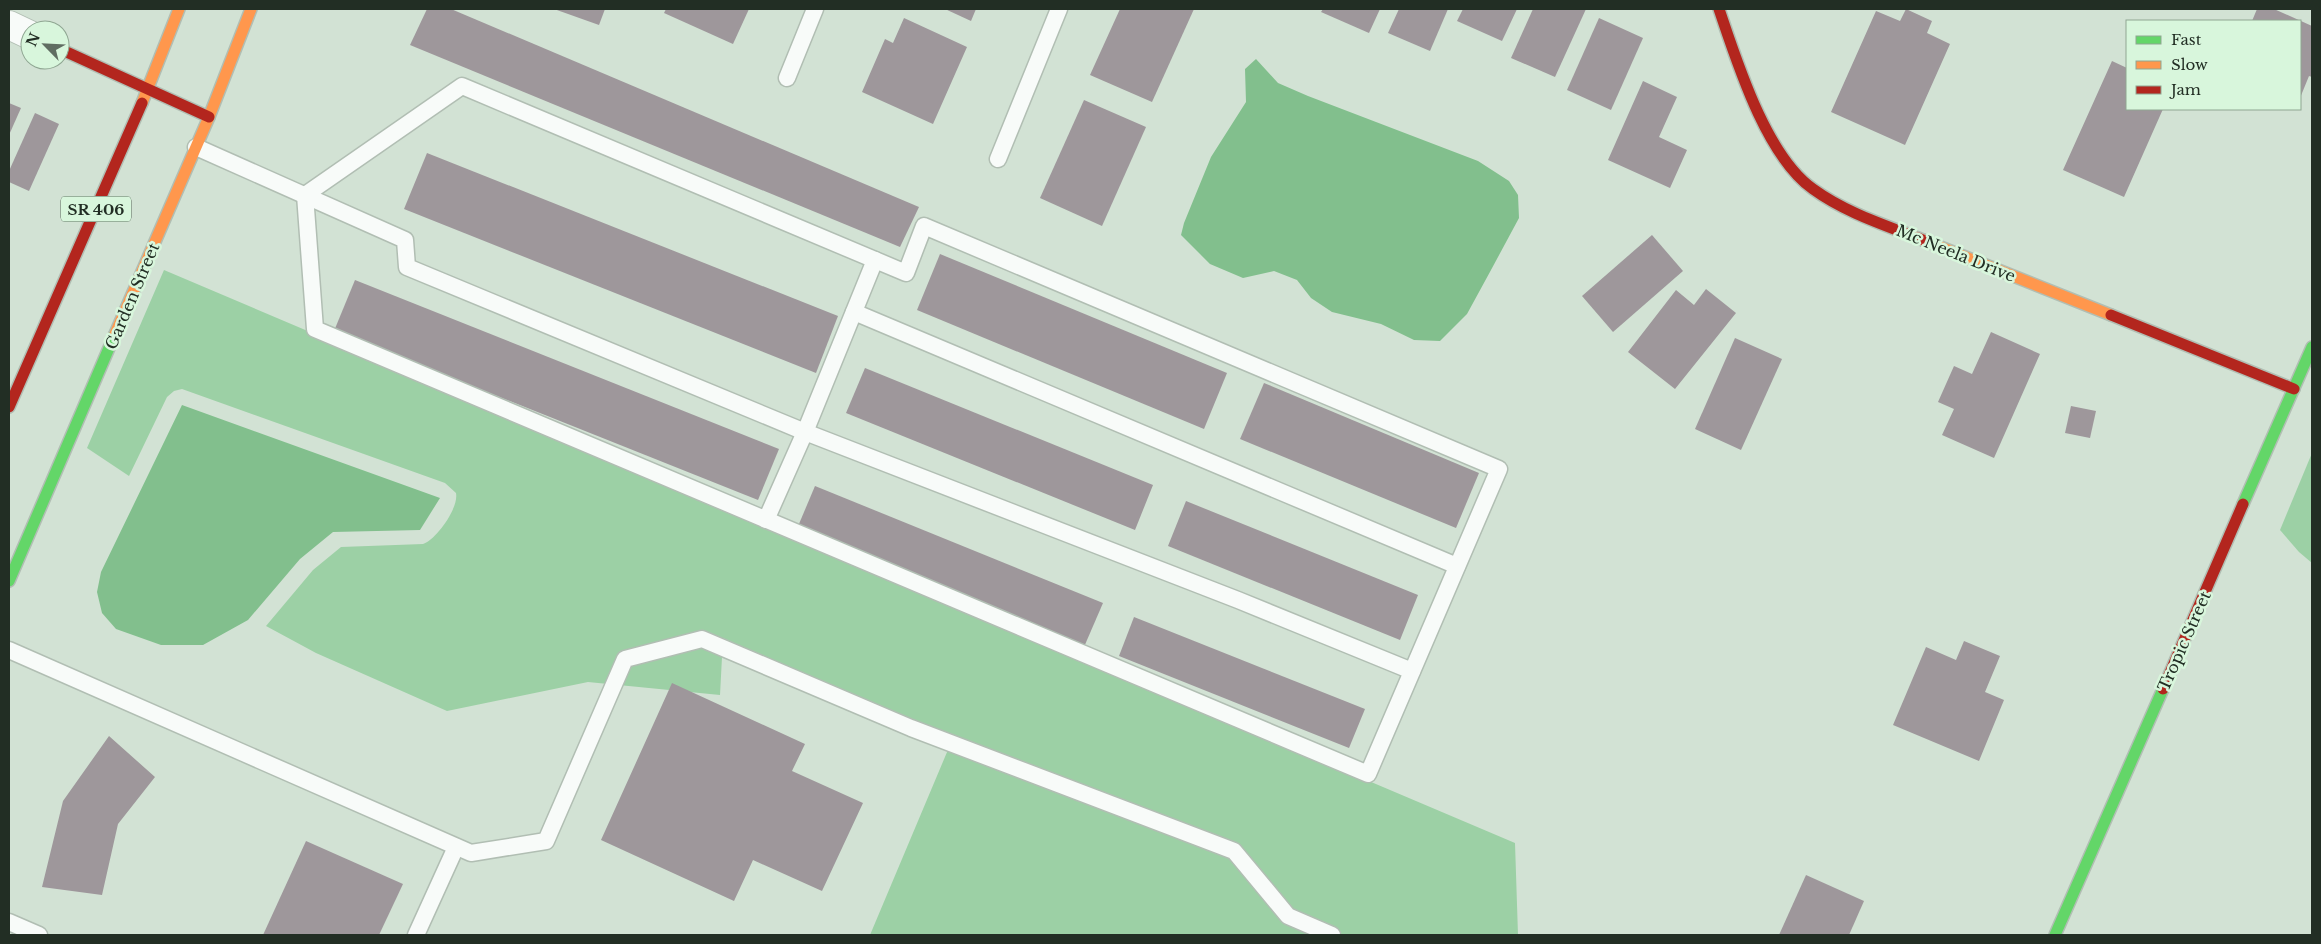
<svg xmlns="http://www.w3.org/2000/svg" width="2321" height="944" font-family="'Libre Baskerville',serif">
  <rect width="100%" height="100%" fill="#d2e2d4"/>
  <!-- forest -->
  <g fill="#9cd0a5">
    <path d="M164 270 1515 843 1518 935H870L950 745 723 638 720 695 588 682 447 711 316 653 266 626 313 570 341 547 423 544C436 540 459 508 456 493L445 483 182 389 174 391 167 397 129 476 87 448Z"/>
    <path d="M2312 453V563L2299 552 2280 530Z"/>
  </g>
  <!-- water -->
  <g fill="#82bf8d">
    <path d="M1256 59 1278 83 1308 96 1478 161 1509 181 1518 195 1519 218 1491 270 1467 314 1440 341 1414 340 1381 324 1332 312 1311 298 1297 280 1274 271 1243 278 1210 264 1181 235 1184 223 1211 157 1246 102 1245 69Z"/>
    <path d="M182 405 440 498 420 530 333 532 300 559 248 620 203 645H161L116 629 102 613 97 592 101 572Z"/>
  </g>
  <!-- building -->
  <g fill="#9e979b">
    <path d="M427 9H451L919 207 900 247 410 45Z"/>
    <path d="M554 9H605L599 25Z"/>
    <path d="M666 9H749L733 44 664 13Z"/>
    <path d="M945 9H976L971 21Z"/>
    <path d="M1120 9H1194L1152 102 1090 75Z"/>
    <path d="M1323 9H1380L1369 33 1321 12Z"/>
    <path d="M1399 9H1448L1430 51 1388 33Z"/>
    <path d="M1463 9H1517L1502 41 1457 21Z"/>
    <path d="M1533 9H1586L1555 77 1511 58Z"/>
    <path d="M1906 9 1932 21 1927 33 1950 44 1905 145 1831 112 1876 11 1900 21Z"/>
    <path d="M2257 9H2274L2312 26V77L2309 76 2300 98V21H2252Z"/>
    <path d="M904 18 967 47 933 124 862 92 885 39 893 43Z"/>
    <path d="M1599 18 1643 38 1611 110 1567 90Z"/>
    <path d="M2112 61 2127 68V109H2163L2124 197 2063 170Z"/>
    <path d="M1643 81 1677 97 1659 137 1687 150 1670 188 1608 160Z"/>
    <path d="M1084 100 1146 127 1102 226 1040 198Z"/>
    <path d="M9 103 21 108 9 135Z"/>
    <path d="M35 113 59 124 29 191 9 182V171Z"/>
    <path d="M427 153 838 316 816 373 404 209Z"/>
    <path d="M1652 235 1683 271 1613 332 1582 296Z"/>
    <path d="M940 254 1227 373 1204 429 917 310Z"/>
    <path d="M355 280 779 449 758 500 334 331Z"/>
    <path d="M1706 289 1736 313 1675 389 1628 352 1676 290 1694 305Z"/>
    <path d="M1991 332 2040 354 1994 458 1942 435 1954 409 1938 402 1954 366 1972 374Z"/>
    <path d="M1735 338 1782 359 1741 450 1695 429Z"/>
    <path d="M865 368 1153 485 1135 530 846 413Z"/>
    <path d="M1264 383 1479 473 1456 528 1240 439Z"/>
    <path d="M2071 406 2096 411 2090 438 2065 433Z"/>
    <path d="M815 486 1103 603 1084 647 796 531Z"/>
    <path d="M1186 501 1418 595 1400 640 1168 546Z"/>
    <path d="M1134 617 1365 709 1349 748 1119 656Z"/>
    <path d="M1964 641 2000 656 1985 692 2004 700 1979 761 1893 725 1926 647 1956 660Z"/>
    <path d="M672 683 805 744 792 771 863 803 822 891 753 860 734 901 601 840Z"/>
    <path d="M109 736 155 777 118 824 102 895 42 887 63 801Z"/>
    <path d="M306 841 403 884 379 935H263Z"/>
    <path d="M1806 875 1864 901 1849 935H1779Z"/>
  </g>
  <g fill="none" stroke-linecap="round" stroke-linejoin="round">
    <defs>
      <g id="lane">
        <path d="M787 78 815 9"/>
        <path d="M462 86 906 273 924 226 1499 469 1368 774 315 329 305 195Z"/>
        <path d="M196 147 405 240 407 267 805 432 1238 600 1412 671"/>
        <path d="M998 159 1059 9"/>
        <path d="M854 312 1457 566"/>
        <path d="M766 520 805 432 875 260"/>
        <path d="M9 650 471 853 546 841 625 659 702 639 911 728 1234 851 1288 916 1332 935"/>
        <path d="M9 922 39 935"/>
        <path d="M416 935 456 847"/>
      </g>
      <path id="street" d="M9 25 30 35"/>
      <g id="fast">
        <path d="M2243 504 2312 347"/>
        <path d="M9 581 115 334"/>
        <path d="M2055 935 2163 689"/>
      </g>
      <g id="slow">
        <path d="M142 103 179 9"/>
        <path d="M1923 240 2111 315"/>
        <path d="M115 334 209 117 251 9"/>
      </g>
      <g id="jam">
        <path d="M1719 9C1737 62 1766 156 1813 189 1846 213 1885 225 1923 240"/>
        <path d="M60 49 209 117"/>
        <path d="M2111 315 2294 389"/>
        <path d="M9 407 142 103"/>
        <path d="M2163 689 2243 504"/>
      </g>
    </defs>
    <!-- lane casing -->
    <use href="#lane" stroke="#b1beb3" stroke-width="19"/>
    <!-- street casing -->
    <use href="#street" stroke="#b1beb3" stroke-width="30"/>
    <!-- fast casing -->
    <use href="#fast" stroke="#b1beb3" stroke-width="14"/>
    <!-- slow casing -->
    <use href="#slow" stroke="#b1beb3" stroke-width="14"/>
    <!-- jam casing -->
    <use href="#jam" stroke="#b1beb3" stroke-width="14"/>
    <!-- lane -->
    <use href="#lane" stroke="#f8fbf9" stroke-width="16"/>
    <!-- street -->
    <use href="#street" stroke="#f8fbf9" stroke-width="28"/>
    <!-- fast -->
    <use href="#fast" stroke="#63d668" stroke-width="11"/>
    <!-- slow -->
    <use href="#slow" stroke="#ff974d" stroke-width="11"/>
    <!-- jam -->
    <use href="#jam" stroke="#b3261e" stroke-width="11"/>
  </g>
  <g text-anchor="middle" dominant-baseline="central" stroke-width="5" stroke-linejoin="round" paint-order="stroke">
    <!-- shield labels -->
    <rect fill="#d8f6dc" stroke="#596a5b" stroke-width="1" x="61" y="196.5" width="70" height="25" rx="4"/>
    <g font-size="15" font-weight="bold" fill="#222e24">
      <text x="96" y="209">SR 406</text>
    </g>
    <!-- street labels -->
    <g font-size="16" fill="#222e24" stroke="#d8f6dc">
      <text transform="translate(1956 253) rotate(22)">Mc Neela Drive</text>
      <text transform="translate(132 296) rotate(-67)">Garden Street</text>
      <text transform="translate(2184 641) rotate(-66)">Tropic Street</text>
    </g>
  </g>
  <!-- border -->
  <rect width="2321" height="944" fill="none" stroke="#222e24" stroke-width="20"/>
  <!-- legend -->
  <rect x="2126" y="20" width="175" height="90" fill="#d8f6dc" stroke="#8fa692"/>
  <rect x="2136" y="36" width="25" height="8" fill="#63d668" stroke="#8fa692"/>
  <text x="2171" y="45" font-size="15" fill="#222e24">Fast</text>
  <rect x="2136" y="61" width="25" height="8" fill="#ff974d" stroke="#8fa692"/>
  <text x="2171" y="70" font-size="15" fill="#222e24">Slow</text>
  <rect x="2136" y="86" width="25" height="8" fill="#b3261e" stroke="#8fa692"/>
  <text x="2171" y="95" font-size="15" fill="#222e24">Jam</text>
  <!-- north arrow -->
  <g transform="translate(45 45) rotate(294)"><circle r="24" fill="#d8f6dc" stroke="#8fa692"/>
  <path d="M0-4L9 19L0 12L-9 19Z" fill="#606d62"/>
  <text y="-8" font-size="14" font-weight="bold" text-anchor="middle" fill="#222e24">N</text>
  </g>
</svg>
